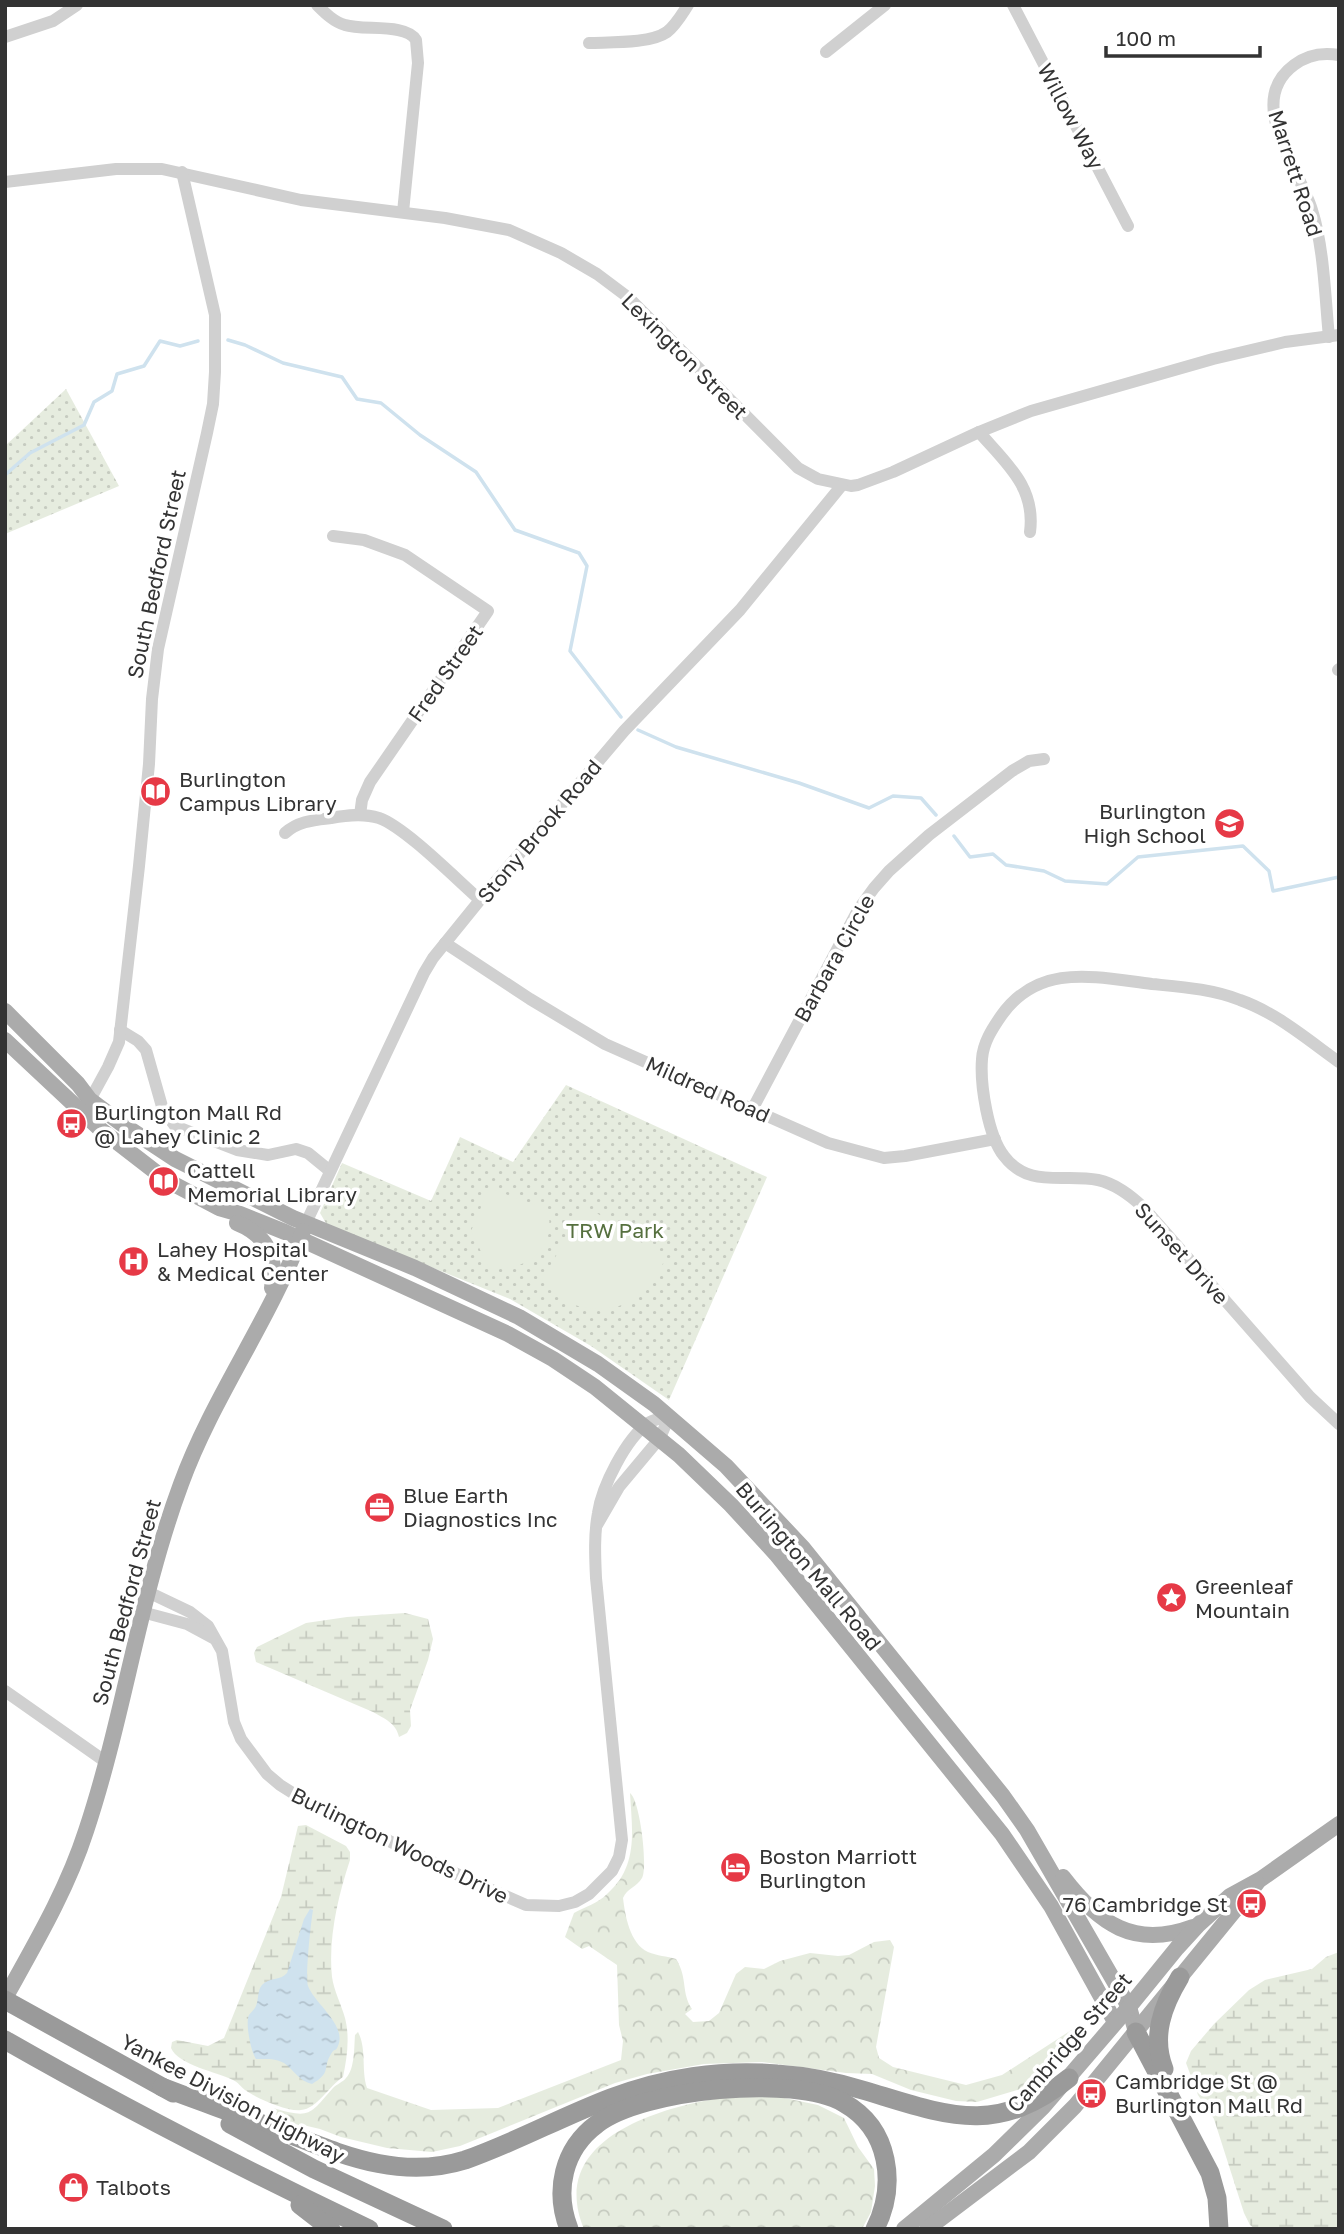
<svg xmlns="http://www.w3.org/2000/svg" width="1344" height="2234" font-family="'Golos Text',sans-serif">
  <defs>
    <pattern id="green-dots" width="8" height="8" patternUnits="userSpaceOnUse" patternTransform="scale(1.75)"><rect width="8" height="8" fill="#e6ecdf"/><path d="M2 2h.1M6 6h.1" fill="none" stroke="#c6cbc0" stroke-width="1.8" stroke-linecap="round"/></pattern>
    <pattern id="forest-crowns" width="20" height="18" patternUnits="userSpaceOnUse" patternTransform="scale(1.75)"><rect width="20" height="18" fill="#e6ecdf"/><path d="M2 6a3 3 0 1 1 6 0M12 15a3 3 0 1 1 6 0" fill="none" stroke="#c6cbc0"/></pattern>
    <pattern id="wetland-marsh" width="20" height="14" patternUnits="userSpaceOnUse" patternTransform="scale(1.75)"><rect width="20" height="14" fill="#e6ecdf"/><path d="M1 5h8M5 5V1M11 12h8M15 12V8" fill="none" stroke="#c6cbc0"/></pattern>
    <pattern id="water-ripples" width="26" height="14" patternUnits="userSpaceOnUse" patternTransform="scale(1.75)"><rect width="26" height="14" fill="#cfe2ee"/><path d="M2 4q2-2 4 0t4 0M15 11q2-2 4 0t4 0" fill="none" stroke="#b2c2cd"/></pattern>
  </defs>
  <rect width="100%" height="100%" fill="#fff"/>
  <!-- green -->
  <g fill="url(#green-dots)">
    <path d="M66 389 119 486 5 534V446Z"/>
    <path d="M566 1085 767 1177 669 1400 591 1346 510 1299 327 1225 320 1213 342 1163 431 1201 460 1137 513 1162Z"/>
  </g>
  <!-- forest -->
  <g fill="url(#forest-crowns)">
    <path d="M630 1793C640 1800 648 1867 642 1878 637 1887 627 1888 623 1898 625 1915 630 1944 648 1952 657 1956 667 1956 676 1959 688 1978 681 1993 692 2009L685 2014 693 2022 709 2021 719 2013 736 1974 745 1967 764 1969 780 1961 810 1953 838 1956 849 1955 874 1942 890 1940 894 1947 876 2047 879 2058 893 2067 966 2085 1002 2075 1073 2029 1079 2031 1078 2042 1057 2059 1051 2070 1041 2081 1031 2086 977 2102 956 2101 911 2090 872 2074 846 2073 762 2062 704 2064 647 2074 615 2083 460 2146 432 2152 387 2148 341 2137 320 2129 303 2125 295 2126 269 2111 273 2108C311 2119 309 2115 333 2088 337 2084 343 2082 346 2078 355 2069 354 2047 355 2035L358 2032C367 2049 361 2070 367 2088L431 2110 498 2108 621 2060 623 2041 619 2025 617 1965 589 1946 582 1949 565 1937 574 1913C585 1907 598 1903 607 1894 639 1866 632 1830 630 1793Z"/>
    <path d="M780 2097 818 2105 844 2118 858 2147 874 2169 875 2186 871 2212 862 2229H584C549 2145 645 2112 709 2100 732 2095 757 2097 780 2097Z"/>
  </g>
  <!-- wetland -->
  <g fill="url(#wetland-marsh)">
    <path d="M405 1613 428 1619 433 1639 428 1660 410 1710 411 1726 407 1733 399 1737C396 1723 385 1719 373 1712L256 1662 254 1653 257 1647 306 1623 347 1617Z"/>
    <path d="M306 1825 346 1846 350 1852V1860C338 1896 328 1939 332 1977 334 1991 341 2004 345 2018 350 2037 347 2058 343 2077 329 2086 317 2109 301 2110 288 2112 256 2098 245 2090 241 2087 238 2082 233 2080 217 2072 178 2065 171 2048L172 2042 177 2040 208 2046 224 2038 281 1897 298 1826Z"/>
    <path d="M1339 1952V2229H1255L1250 2225 1244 2213 1214 2119 1198 2095 1186 2063 1191 2051 1214 2024 1249 1990 1265 1980 1312 1969 1326 1957Z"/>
  </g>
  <!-- pitch -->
  <g fill="#e6ecdf">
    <path d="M489 1188 549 1210C549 1217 550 1225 549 1232 543 1261 514 1271 489 1268L471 1231Z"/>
    <path d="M586 1206 665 1258C662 1265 660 1273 656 1279 635 1311 587 1319 557 1295 551 1291 546 1284 542 1279Z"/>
  </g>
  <!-- water -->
  <path fill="url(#water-ripples)" d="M310 1909 313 1910C311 1922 305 1977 308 1986 315 2004 347 2025 338 2046 335 2053 335 2047 331 2054 322 2069 332 2072 312 2084 299 2081 294 2070 284 2063 276 2058 265 2059 256 2059 251 2052 245 2023 249 2015 251 2012 254 2010 256 2006 259 1999 257 1991 262 1985 269 1977 280 1981 287 1973L304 1919Z"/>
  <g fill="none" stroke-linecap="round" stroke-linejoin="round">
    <!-- stream -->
    <g stroke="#cfe2ee" stroke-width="3.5">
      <path d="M228 340 245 345 283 363 342 377 357 399 381 403 420 435 476 472 515 530 579 553 587 566 570 651 621 717"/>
      <path d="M5 475 30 453 84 425 94 402 112 391 117 374 144 366 160 341 180 346 198 341"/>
      <path d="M638 730 676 747 799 783 869 808 893 796 921 798 936 815"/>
      <path d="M954 836 970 857 993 854 1006 865 1044 871 1065 881 1107 884 1138 857 1243 846 1269 871 1273 891 1339 877"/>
    </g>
    <!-- minor -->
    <g stroke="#d0d0d0" stroke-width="12">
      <path d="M317 5C325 13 334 22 345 25 363 31 406 23 416 40L418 63 403 212"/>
      <path d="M1013 5 1128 226"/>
      <path d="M5 37 53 21 77 5"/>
      <path d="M589 43C610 42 650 44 667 32 676 25 682 14 688 5"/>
      <path d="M826 52 885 5"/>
      <path d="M5 182 116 169H162L301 200 445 218 509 230 561 253 597 274 629 298 798 468 818 479 851 486 858 485 893 472 979 432 1031 411 1213 359 1285 342 1339 335"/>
      <path d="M1329 337C1325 297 1324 248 1312 210 1299 167 1244 102 1294 65 1307 55 1322 52 1339 55"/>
      <path d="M979 432C1006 463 1036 487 1030 532"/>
      <path d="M333 536 364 540 405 555 488 611 370 782 362 800 360 815"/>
      <path d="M1338 670 1339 669"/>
      <path d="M285 833C298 821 314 820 331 818 347 815 363 813 379 818 405 827 457 880 480 900"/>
      <path d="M445 943 530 999 605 1044 828 1143 884 1158 905 1156 995 1139"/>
      <path d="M120 1030 138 1041 146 1050 163 1110 175 1126 237 1150 268 1155 296 1149 308 1153 330 1171"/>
      <path d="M1339 1062C1308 1040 1277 1013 1240 1000 1212 989 1182 987 1152 984 1095 977 1039 962 1001 1016 992 1029 983 1043 982 1059 980 1085 988 1136 1004 1156 1029 1189 1064 1173 1098 1180 1116 1184 1130 1195 1143 1207L1310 1397 1339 1424"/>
      <path d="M90 1100 108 1067 119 1042 139 866 149 764 152 699 158 649 207 433 213 404 215 372V315L182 172"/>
      <path d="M753 1108 858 910 874 888 889 871 929 835 1012 771 1029 761 1044 759"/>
      <path d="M306 1223 424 973 433 958 480 900 591 770 624 731 740 610 842 485"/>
      <path d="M148 1592 190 1612 208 1626 222 1651 234 1722 241 1739 267 1774 280 1785 299 1797 471 1881 526 1905 559 1906 575 1902 589 1894 612 1871 619 1857 622 1840 596 1578C595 1556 594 1534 598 1513 602 1486 626 1439 648 1423 655 1419 661 1418 669 1417L660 1438 619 1487 597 1525"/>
      <path d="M142 1612 187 1624 213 1638"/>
      <path d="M5 1691 106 1762"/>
    </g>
    <!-- major -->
    <g stroke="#ababab" stroke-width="16">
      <path d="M5 1011 78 1084 90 1100 122 1124 175 1159 293 1218 415 1268 519 1317 598 1364 654 1404 726 1466 803 1548 1003 1796 1027 1830 1129 2007 1136 2032"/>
      <path d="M5 1040 100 1129 166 1180 219 1208 240 1214 285 1232 508 1334 553 1359 595 1387 679 1455 731 1505 776 1554 1002 1834 1051 1906 1115 2022"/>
      <path d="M237 1223C267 1235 277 1257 272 1288"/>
      <path d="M1063 1877C1099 1924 1134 1949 1193 1927"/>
      <path d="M5 1998C35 1944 67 1890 86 1831 124 1717 139 1597 181 1484 213 1396 271 1319 303 1231"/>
      <path d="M904 2229 994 2155 1043 2107 1129 2007 1177 1948 1198 1925 1230 1896 1261 1879 1339 1824"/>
      <path d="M927 2229 1029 2152 1075 2106 1257 1883"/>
    </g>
    <!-- highway -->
    <g stroke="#9a9a9a" stroke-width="19">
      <path d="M5 2000 173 2093"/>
      <path d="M1136 2032 1210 2173 1217 2198 1219 2229"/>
      <path d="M5 2040C124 2108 245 2170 369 2229"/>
      <path d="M1164 2069C1151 2036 1163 2005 1180 1977"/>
      <path d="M162 2087C201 2102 240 2115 278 2130 339 2153 398 2181 465 2160 514 2143 561 2117 611 2098 663 2078 722 2069 777 2074 807 2076 837 2082 866 2091 946 2115 996 2137 1069 2078"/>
      <path d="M230 2124 314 2169 443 2229"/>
      <path d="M300 2205 331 2229"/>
      <path d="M569 2229C554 2191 563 2149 597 2124 642 2089 795 2074 844 2103 890 2129 897 2185 875 2229"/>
    </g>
  </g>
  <!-- icons -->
  <defs>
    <symbol id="library-disc" viewBox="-11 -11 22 22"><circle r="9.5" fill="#e63946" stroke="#fff"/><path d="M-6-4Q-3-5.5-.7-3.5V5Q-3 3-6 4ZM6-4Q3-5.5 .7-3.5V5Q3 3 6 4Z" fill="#fff"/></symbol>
    <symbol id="school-disc" viewBox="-11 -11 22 22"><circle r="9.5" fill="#e63946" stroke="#fff"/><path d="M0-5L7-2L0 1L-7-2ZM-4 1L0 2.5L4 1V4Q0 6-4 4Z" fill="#fff"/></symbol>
    <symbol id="bus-disc" viewBox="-11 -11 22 22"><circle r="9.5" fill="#e63946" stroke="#fff"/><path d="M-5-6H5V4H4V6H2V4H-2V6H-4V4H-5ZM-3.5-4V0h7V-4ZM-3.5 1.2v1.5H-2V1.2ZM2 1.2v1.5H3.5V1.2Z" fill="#fff"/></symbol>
    <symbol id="hospital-disc" viewBox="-11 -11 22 22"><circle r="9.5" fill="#e63946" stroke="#fff"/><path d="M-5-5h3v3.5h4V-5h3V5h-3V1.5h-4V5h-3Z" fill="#fff"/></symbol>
    <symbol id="office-disc" viewBox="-11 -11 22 22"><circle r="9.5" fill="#e63946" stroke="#fff"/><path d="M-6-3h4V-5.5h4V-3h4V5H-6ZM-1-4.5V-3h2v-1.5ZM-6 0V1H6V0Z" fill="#fff"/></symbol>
    <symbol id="sight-disc" viewBox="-11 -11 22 22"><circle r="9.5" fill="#e63946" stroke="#fff"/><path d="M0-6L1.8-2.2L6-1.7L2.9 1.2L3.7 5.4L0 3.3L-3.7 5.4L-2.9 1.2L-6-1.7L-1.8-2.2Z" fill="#fff"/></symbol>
    <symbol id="hotel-disc" viewBox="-11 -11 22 22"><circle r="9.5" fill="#e63946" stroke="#fff"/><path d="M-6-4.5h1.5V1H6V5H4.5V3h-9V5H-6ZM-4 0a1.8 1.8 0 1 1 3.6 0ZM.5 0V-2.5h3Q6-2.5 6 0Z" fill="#fff"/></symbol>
    <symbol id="shop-disc" viewBox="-11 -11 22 22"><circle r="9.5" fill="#e63946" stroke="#fff"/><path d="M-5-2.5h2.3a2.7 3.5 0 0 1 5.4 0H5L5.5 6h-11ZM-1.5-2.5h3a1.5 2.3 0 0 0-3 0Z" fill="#fff"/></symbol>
  </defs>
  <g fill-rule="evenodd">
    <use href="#library-disc" x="138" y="774" width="35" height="35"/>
    <use href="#school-disc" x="1212" y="806" width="35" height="35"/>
    <use href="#bus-disc" x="54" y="1106" width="35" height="35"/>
    <use href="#library-disc" x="146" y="1164" width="35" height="35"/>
    <use href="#hospital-disc" x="116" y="1244" width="35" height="35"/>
    <use href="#office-disc" x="362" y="1490" width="35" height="35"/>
    <use href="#sight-disc" x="1154" y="1580" width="35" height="35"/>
    <use href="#hotel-disc" x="718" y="1850" width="35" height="35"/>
    <use href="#bus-disc" x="1234" y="1886" width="35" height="35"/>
    <use href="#bus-disc" x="1074" y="2076" width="35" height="35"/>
    <use href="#shop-disc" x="56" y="2170" width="35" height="35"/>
  </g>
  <g text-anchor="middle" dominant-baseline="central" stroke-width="7" stroke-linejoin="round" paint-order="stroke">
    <!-- street labels -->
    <g font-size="21" fill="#333" stroke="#fff">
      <text transform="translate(1071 116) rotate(62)">Willow Way</text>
      <text transform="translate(1296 173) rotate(72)">Marrett Road</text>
      <text transform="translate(685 356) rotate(45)">Lexington Street</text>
      <text transform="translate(156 574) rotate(-78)">South Bedford Street</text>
      <text transform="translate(445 673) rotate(-55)">Fred Street</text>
      <text transform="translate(539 831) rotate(-50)">Stony Brook Road</text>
      <text transform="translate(834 958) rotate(-61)">Barbara Circle</text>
      <text transform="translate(708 1089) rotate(24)">Mildred Road</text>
      <text transform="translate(1182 1253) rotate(48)">Sunset Drive</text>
      <text transform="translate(809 1566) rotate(50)">Burlington Mall Road</text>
      <text transform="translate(126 1602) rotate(-75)">South Bedford Street</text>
      <text transform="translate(400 1845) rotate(26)">Burlington Woods Drive</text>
      <text transform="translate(1069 2042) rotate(-49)">Cambridge Street</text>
      <text transform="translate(233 2098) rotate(28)">Yankee Division Highway</text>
    </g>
    <!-- poi labels -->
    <g font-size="21" fill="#333" stroke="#fff" text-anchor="start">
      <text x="179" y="779">Burlington<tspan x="179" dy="24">Campus Library</tspan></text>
      <text x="1206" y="811" text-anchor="end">Burlington<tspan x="1206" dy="24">High School</tspan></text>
      <text x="94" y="1112">Burlington Mall Rd<tspan x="94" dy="24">@ Lahey Clinic 2</tspan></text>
      <text x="187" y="1170">Cattell<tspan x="187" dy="24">Memorial Library</tspan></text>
      <text x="157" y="1249">Lahey Hospital<tspan x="157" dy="24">&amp; Medical Center</tspan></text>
      <text x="403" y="1495">Blue Earth<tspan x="403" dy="24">Diagnostics Inc</tspan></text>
      <text x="1195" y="1586">Greenleaf<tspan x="1195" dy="24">Mountain</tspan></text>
      <text x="759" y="1856">Boston Marriott<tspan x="759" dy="24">Burlington</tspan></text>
      <text x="1228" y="1904" text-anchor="end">76 Cambridge St</text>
      <text x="1115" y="2081">Cambridge St @<tspan x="1115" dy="24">Burlington Mall Rd</tspan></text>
      <text x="96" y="2187">Talbots</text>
    </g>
    <!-- park labels -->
    <g font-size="21" fill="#56703f" stroke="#fff">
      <text x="615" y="1230">TRW Park</text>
    </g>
  </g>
  <!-- border -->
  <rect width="1344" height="2234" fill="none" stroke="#333333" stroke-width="14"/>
  <!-- scale -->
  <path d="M1106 46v10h154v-10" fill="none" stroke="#333333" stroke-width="3.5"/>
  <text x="1116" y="46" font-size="21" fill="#333333" stroke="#ffffff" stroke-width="5" paint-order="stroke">100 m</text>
</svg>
